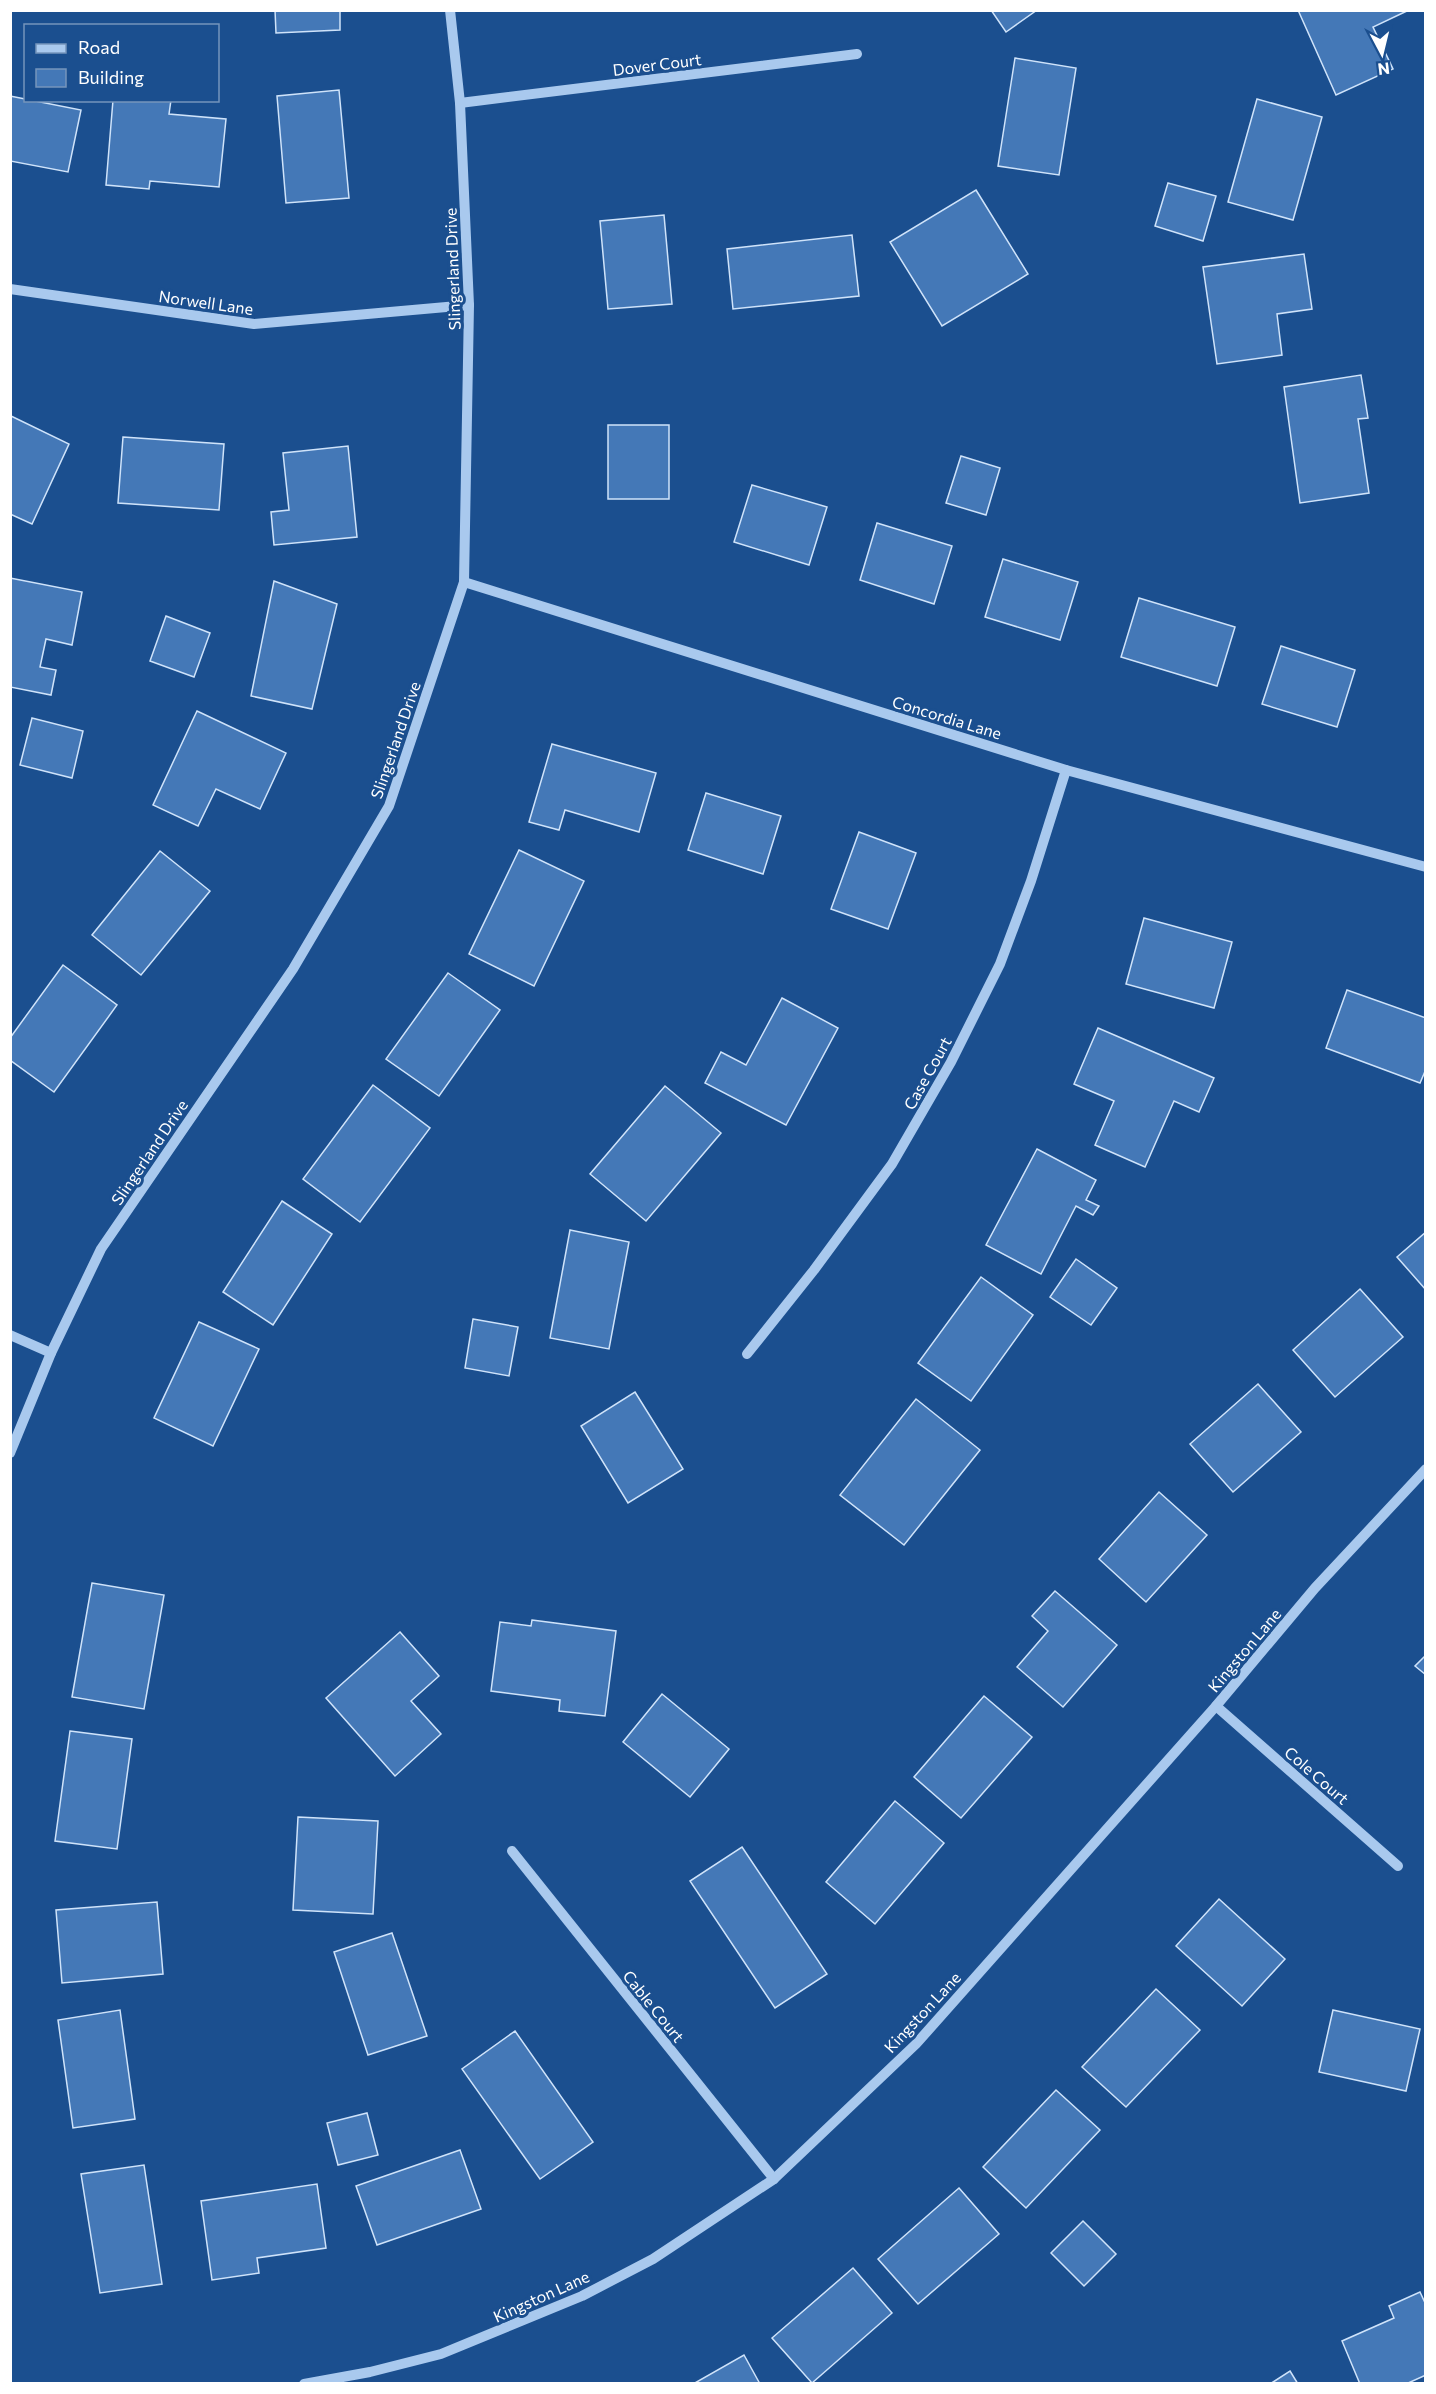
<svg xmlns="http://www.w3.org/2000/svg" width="1436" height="2394" font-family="Commissioner,sans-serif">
  <rect width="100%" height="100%" fill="#1b4f8f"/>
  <!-- building -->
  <g fill="#4478b7" stroke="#cfe3fa" stroke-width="1.5">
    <path d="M275 10H340V30L276 33Z"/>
    <path d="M991 10H1037L1006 32Z"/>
    <path d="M1298 10H1409L1373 27 1393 69 1336 95Z"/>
    <path d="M1015 58 1076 68 1059 175 998 166Z"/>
    <path d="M339 90 349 198 286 203 277 96Z"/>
    <path d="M10 96 81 110 68 172 10 161Z"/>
    <path d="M1257 99 1322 117 1293 220 1228 202Z"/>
    <path d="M113 100H171L169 114 226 119 219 187 150 181 149 189 106 185Z"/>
    <path d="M1168 183 1216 196 1203 241 1155 226Z"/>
    <path d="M976 190 1028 274 942 326 890 242Z"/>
    <path d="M664 215 672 304 608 309 600 221Z"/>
    <path d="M852 235 859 296 733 309 727 249Z"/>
    <path d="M1304 254 1312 309 1277 314 1282 355 1217 364 1203 267Z"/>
    <path d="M1361 375 1368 418 1358 419 1369 493 1300 503 1284 387Z"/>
    <path d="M11 416 69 444 32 524 10 514Z"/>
    <rect x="608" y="425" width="61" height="74"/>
    <path d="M123 437 224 444 219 510 118 503Z"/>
    <path d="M348 446 357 537 274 545 271 512 289 510 283 453Z"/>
    <path d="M961 456 1000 468 986 515 946 503Z"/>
    <path d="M752 485 827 507 809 565 734 542Z"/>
    <path d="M877 523 952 546 934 604 860 580Z"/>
    <path d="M1003 559 1078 582 1060 640 985 617Z"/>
    <path d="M10 578 82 592 72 645 46 639 40 667 56 670 51 695 10 687Z"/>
    <path d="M274 581 337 604 312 709 251 696Z"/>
    <path d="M1139 598 1235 627 1217 686 1121 657Z"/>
    <path d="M166 616 210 633 194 677 150 661Z"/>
    <path d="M1281 646 1355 670 1337 727 1262 704Z"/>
    <path d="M197 711 286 753 260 809 216 789 198 826 153 805Z"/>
    <path d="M32 718 83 731 72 778 20 765Z"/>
    <path d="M552 744 656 773 639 832 565 810 559 830 529 822Z"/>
    <path d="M706 793 781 816 763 874 688 850Z"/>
    <path d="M859 832 916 853 888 929 831 909Z"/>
    <path d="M519 850 584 881 534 986 469 954Z"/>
    <path d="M160 851 210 891 141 975 92 935Z"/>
    <path d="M1144 918 1232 942 1214 1008 1126 984Z"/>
    <path d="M63 965 117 1005 54 1092 10 1060V1038Z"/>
    <path d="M448 973 500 1010 439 1096 386 1059Z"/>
    <path d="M1347 990 1426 1018V1069L1420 1083 1326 1048Z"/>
    <path d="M782 998 838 1028 786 1125 705 1083 721 1052 746 1065Z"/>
    <path d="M1098 1028 1214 1078 1199 1112 1174 1101 1145 1167 1095 1145 1114 1101 1074 1084Z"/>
    <path d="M373 1085 430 1128 360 1222 303 1179Z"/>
    <path d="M665 1086 721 1133 646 1221 590 1174Z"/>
    <path d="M1037 1149 1096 1180 1086 1200 1099 1206 1093 1215 1076 1206 1041 1274 986 1245Z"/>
    <path d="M282 1201 332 1234 273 1325 223 1292Z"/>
    <path d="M570 1230 629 1242 609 1349 550 1338Z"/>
    <path d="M1426 1232V1290L1397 1257Z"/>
    <path d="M1076 1259 1117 1288 1091 1325 1050 1297Z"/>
    <path d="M981 1277 1033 1315 971 1401 918 1363Z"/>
    <path d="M1360 1289 1403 1337 1335 1397 1293 1350Z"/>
    <path d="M473 1319 518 1327 509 1376 465 1368Z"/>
    <path d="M199 1322 259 1349 213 1446 154 1418Z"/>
    <path d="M1258 1384 1301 1432 1233 1492 1190 1444Z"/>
    <path d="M635 1392 683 1469 628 1503 581 1426Z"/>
    <path d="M916 1399 980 1450 904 1545 840 1495Z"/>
    <path d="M1159 1492 1207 1535 1146 1602 1099 1559Z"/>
    <path d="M92 1583 164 1595 144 1709 72 1697Z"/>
    <path d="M1055 1591 1117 1645 1063 1707 1017 1667 1048 1631 1032 1616Z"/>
    <path d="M532 1620 616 1631 605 1716 559 1711 560 1700 491 1691 500 1622 531 1626Z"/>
    <path d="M400 1632 439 1676 411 1701 441 1734 395 1776 326 1698Z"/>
    <path d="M1426 1655V1675L1415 1666Z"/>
    <path d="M662 1694 729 1749 690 1797 623 1742Z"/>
    <path d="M984 1696 1032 1737 961 1818 914 1777Z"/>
    <path d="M70 1731 132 1739 117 1849 55 1841Z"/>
    <path d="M895 1801 944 1843 875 1924 826 1882Z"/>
    <path d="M298 1817 378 1821 373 1914 293 1910Z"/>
    <path d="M742 1847 827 1974 775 2008 690 1881Z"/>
    <path d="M1219 1899 1285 1959 1242 2006 1176 1946Z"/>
    <path d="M157 1902 163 1974 62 1983 56 1910Z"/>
    <path d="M392 1933 427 2036 368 2055 334 1952Z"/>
    <path d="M1156 1989 1200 2030 1126 2107 1082 2067Z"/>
    <path d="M120 2010 135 2119 73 2128 58 2020Z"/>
    <path d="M1333 2010 1420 2029 1406 2091 1319 2072Z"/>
    <path d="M515 2031 593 2142 540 2179 462 2069Z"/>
    <path d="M1056 2090 1100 2130 1026 2208 983 2167Z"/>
    <path d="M367 2113 378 2155 338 2165 327 2123Z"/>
    <path d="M460 2150 481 2209 377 2245 356 2186Z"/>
    <path d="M144 2165 162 2284 100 2293 81 2174Z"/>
    <path d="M317 2184 326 2248 257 2258 259 2273 212 2280 201 2201Z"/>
    <path d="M959 2188 999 2234 918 2304 878 2259Z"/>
    <path d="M1083 2221 1116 2254 1084 2286 1051 2253Z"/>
    <path d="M853 2268 892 2313 812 2383 772 2338Z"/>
    <path d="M1420 2292 1426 2305V2375L1406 2384H1360L1342 2341 1394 2318 1389 2306Z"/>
    <path d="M744 2355 760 2384H693Z"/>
    <path d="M1290 2371 1298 2384H1270Z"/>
  </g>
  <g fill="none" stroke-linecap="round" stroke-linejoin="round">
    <!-- minor -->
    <g stroke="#a9c9ee" stroke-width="10">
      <path d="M460 103 857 54"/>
      <path d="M10 289 254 324 469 305"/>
      <path d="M464 582 1066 770 1426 867"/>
      <path d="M10 1335 51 1353"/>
      <path d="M747 1354 814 1270 892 1164 951 1062 1000 964 1031 881 1066 770"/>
      <path d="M10 1453 51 1353 101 1249 293 969 389 806 464 582 469 305 460 103 450 10"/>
      <path d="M1216 1706 1398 1866"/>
      <path d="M512 1851 774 2179"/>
      <path d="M304 2384 370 2372 441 2354 582 2296 653 2259 774 2179 916 2044 1216 1706 1315 1588 1426 1469"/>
    </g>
  </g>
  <g text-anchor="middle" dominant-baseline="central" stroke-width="6" stroke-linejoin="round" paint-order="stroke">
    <!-- street labels -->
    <g font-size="16" fill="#fff" stroke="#1b4f8f">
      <text transform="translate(657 64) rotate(-7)">Dover Court</text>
      <text transform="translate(452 269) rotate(-92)">Slingerland Drive</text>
      <text transform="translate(206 302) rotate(8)">Norwell Lane</text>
      <text transform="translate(947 717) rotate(17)">Concordia Lane</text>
      <text transform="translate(395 740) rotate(-71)">Slingerland Drive</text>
      <text transform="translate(927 1073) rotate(-61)">Case Court</text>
      <text transform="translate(149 1152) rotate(-56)">Slingerland Drive</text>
      <text transform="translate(1244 1650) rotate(-50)">Kingston Lane</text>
      <text transform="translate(1317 1775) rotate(41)">Cole Court</text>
      <text transform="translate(654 2006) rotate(51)">Cable Court</text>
      <text transform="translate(922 2012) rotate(-47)">Kingston Lane</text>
      <text transform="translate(541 2296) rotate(-24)">Kingston Lane</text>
    </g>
  </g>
  <!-- border -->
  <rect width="1436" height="2394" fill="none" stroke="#ffffff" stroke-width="24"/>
  <!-- legend -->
  <rect x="24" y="24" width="195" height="78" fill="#1b4f8f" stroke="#7695bc" stroke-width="1.5"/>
  <rect x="36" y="44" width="30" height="9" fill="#a9c9ee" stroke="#7695bc" stroke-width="1.5"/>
  <text x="78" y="54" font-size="18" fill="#ffffff">Road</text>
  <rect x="36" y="69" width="30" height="18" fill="#4478b7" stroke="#7695bc" stroke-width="1.5"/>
  <text x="78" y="84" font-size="18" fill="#ffffff">Building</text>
  <!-- north arrow -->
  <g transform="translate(1382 54) rotate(173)" stroke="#1b4f8f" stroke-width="4.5" paint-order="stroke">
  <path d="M0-4.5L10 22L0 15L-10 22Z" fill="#ffffff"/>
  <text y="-9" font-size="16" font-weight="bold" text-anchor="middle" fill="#ffffff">N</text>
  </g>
</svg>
